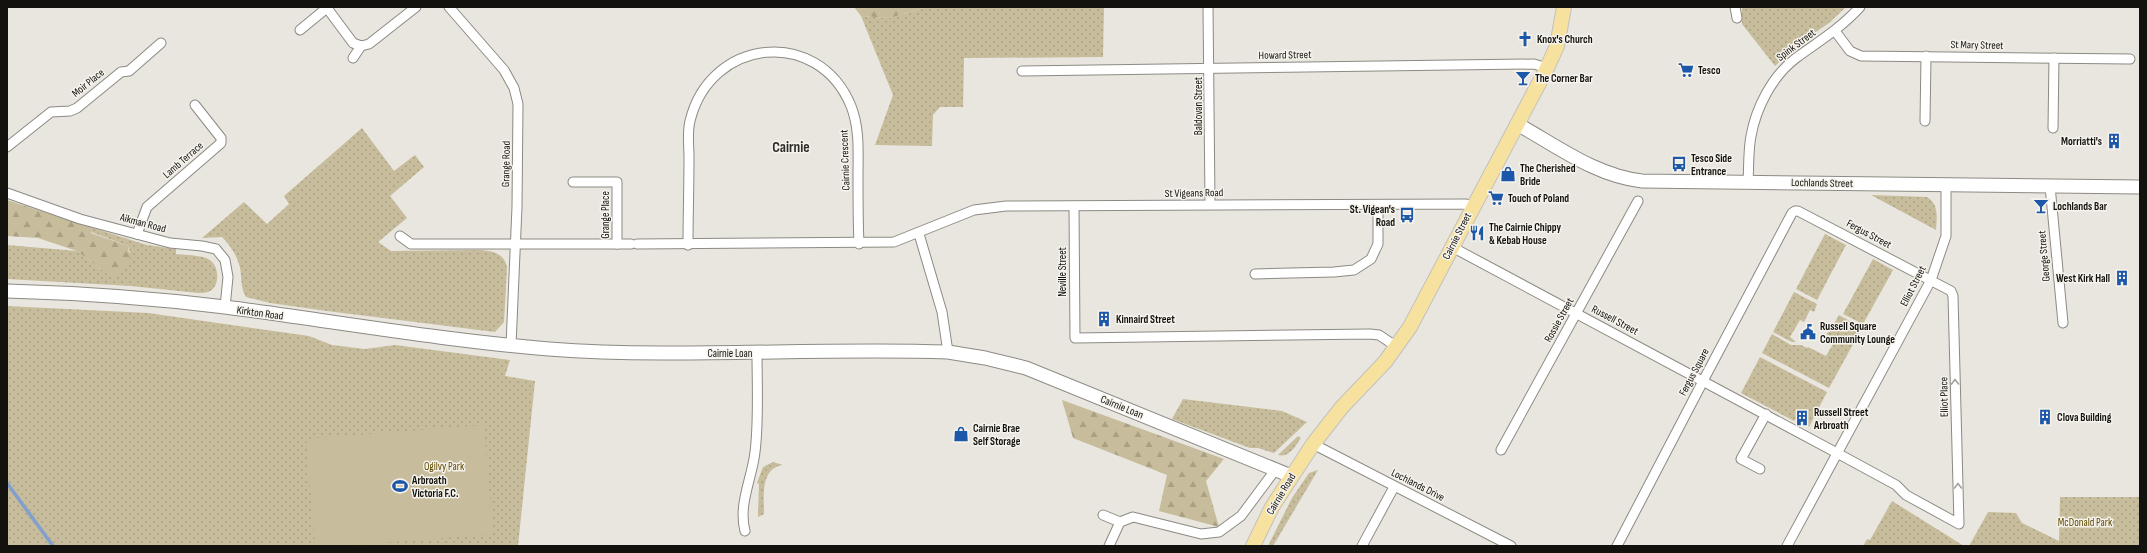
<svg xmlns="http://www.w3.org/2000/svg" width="2147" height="553" font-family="'Sofia Sans Condensed',sans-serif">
  <defs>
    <pattern id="green-dots" width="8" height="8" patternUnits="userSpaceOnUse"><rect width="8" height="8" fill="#c7bc9b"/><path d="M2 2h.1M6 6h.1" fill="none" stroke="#aaa184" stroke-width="1.8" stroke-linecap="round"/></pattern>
    <pattern id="forest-firs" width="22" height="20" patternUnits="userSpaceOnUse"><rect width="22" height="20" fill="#c7bc9b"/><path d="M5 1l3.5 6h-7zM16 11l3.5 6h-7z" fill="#aaa184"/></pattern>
  </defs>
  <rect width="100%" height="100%" fill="#e8e6df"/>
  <!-- green -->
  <g fill="url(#green-dots)">
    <path d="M927 7H1104L1103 57 964 58 963 107H940L933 115 932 146 875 145 893 95 861 16 890 18Z"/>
    <path d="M1742 7H1846L1829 23 1797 45 1775 66 1742 24Z"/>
    <path d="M362 128 394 171 415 155 424 167 390 196 407 218 378 242 391 251 479 250C492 251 504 253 507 267L504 322 495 332 327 311 270 303 246 297C239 285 243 276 239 264 236 254 229 244 222 237L202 238 244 202 267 224 289 204 284 196Z"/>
    <path d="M1871 195 1927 197C1939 204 1937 218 1936 230Z"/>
    <path d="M93 228 147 245 176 249V254C186 255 202 255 210 260 220 267 220 288 208 292 205 293 201 293 198 293L131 286 7 279V245L77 251 108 274 130 252 128 246 91 232Z"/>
    <path d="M1825 234 1846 245 1817 300 1796 289Z"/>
    <path d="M1873 259 1893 270 1863 324 1843 314Z"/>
    <path d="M1794 292 1817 304 1814 312 1810 310 1804 322 1800 320 1790 337 1796 342H1792L1773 332Z"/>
    <path d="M7 306 148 313 309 336 332 345 365 349 395 345 510 360 505 376 535 381 518 546H7Z"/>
    <path d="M1839 315 1862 328 1829 388 1762 353 1772 334 1791 345H1801L1807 348 1808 347 1826 356 1836 339 1826 334 1830 331Z"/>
    <path d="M1760 357 1827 392 1809 427 1804 424 1808 417 1801 413 1794 421 1741 393Z"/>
    <path d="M1183 399 1282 411 1307 422 1274 453 1258 448H1250L1172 419Z"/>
    <path d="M1298 436 1301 438C1295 446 1290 458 1278 455Z"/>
    <path d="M773 462 783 465C760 468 764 497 764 514L758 517 759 484 757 483 763 467Z"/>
    <path d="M1318 470 1273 546H1268L1292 498 1309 473Z"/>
    <path d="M2060 497H2140V546H1969L1988 512 2016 513 2022 523 2059 541Z"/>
    <path d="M1892 501 1964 546H1863L1867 539 1870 540Z"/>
  </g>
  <!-- forest -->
  <g fill="url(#forest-firs)">
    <path d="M854 7H927L890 18 861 16Z"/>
    <path d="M7 200 93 228 91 233 128 246 130 260 116 276 108 274 77 251 38 238 7 236Z"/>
    <path d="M1062 400 1224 459 1206 481 1219 527 1159 511 1167 475 1073 438Z"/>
  </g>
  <!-- pitch -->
  <path fill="#c7bc9b" d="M484 425 493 534 343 546H315L306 439Z"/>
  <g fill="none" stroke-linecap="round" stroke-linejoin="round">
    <!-- stream -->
    <path stroke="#81a0ce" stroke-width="3.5" d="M7 483 53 546"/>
    <defs>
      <g id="street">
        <path d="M449 7 504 70 514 88 518 104 517 207 511 345"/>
        <path d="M1208 7 1210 204"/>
        <path d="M1735 7 1737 18"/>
        <path d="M327 8 353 43 361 46 369 44 416 7"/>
        <path d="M300 30 328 7"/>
        <path d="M1835 31 1850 51 1861 56 2130 59"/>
        <path d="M353 58 361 46"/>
        <path d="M1022 71 1534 64 1547 68"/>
        <path d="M1925 121 1926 56"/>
        <path d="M2053 128 2054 58"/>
        <path d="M7 147 51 112 70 111 77 108 121 72 129 71 161 43"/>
        <path d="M573 182H617V244"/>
        <path d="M1748 182C1749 168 1748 151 1751 136 1756 108 1772 76 1796 58 1818 42 1841 28 1860 7"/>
        <path d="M2050 186 2063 323"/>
        <path d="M7 193 80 219 170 243 202 246 216 249 225 260 228 277 225 307"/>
        <path d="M1074 206 1075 338 1370 334 1379 335 1397 347"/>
        <path d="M137 234 147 207 221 143V138L195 105"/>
        <path d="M919 234 942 312 948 352"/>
        <path d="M400 236 411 244H631"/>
        <path d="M637 244 894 242 974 210 1006 206 1466 204 1473 206"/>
        <path d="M688 245C688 216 689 186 689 157 689 146 687 132 690 121 710 38 818 26 851 106 860 129 858 153 858 177 858 200 858 222 859 244"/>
        <path d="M1452 247 1837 453 1896 485 1906 495 1959 524 1953 296 1951 291 1798 211H1795L1792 213 1703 381 1700 387 1617 546"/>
        <path d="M1255 274 1334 272 1354 270 1371 259 1378 244V205"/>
        <path d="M1313 444 1511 546"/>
        <path d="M1501 450 1638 201"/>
        <path d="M1760 469 1741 459 1766 414"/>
        <path d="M1103 515 1120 522"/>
        <path d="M745 531C738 504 752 479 755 452 759 420 757 386 757 353"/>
        <path d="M1109 546 1120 522 1133 517 1201 534 1219 532 1241 516 1276 469"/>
        <path d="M1362 546 1394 487"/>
        <path d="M1787 546 1931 280 1946 236V185"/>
      </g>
      <g id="secondary">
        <path d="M1517 124C1557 146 1596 176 1642 181L2140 187"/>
        <path d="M7 291C80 293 152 298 225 307 333 321 440 340 549 349 682 359 815 347 948 352L985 358 1026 368 1291 476"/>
      </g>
      <path id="primary" d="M1253 546 1272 507 1313 444 1342 407 1385 362 1410 327 1547 68 1557 46 1564 7"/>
    </defs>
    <!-- street casing -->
    <use href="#street" stroke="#8c8a83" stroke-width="11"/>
    <!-- secondary casing -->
    <use href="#secondary" stroke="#8c8a83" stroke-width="15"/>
    <!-- primary casing -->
    <use href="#primary" stroke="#c2c1c1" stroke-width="16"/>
    <!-- street -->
    <use href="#street" stroke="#fff" stroke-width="9"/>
    <!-- secondary -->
    <use href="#secondary" stroke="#fff" stroke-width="13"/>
    <!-- primary -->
    <use href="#primary" stroke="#f7e19e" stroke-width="14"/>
  </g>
  <!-- one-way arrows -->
  <defs><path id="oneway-chevron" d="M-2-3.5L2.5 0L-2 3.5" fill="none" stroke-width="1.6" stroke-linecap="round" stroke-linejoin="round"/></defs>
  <g stroke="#a1a09f">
    <use href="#oneway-chevron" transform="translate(1955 382) rotate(-91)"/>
    <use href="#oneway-chevron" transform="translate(1958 486) rotate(-91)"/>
  </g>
  <!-- icons -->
  <defs>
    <symbol id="church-bare" viewBox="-9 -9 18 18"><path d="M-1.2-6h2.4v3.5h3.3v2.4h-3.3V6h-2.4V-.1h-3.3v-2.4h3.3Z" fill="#1d57a9" stroke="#f6f3ec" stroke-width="2.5" paint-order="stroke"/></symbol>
    <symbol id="supermarket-bare" viewBox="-9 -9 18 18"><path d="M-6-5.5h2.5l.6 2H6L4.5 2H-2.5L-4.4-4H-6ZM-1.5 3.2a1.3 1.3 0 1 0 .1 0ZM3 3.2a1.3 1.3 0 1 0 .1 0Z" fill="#1d57a9" stroke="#f6f3ec" stroke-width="2.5" paint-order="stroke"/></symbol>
    <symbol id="bar-bare" viewBox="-9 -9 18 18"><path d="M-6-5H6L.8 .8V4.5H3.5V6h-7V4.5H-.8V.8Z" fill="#1d57a9" stroke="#f6f3ec" stroke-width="2.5" paint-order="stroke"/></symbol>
    <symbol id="building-bare" viewBox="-9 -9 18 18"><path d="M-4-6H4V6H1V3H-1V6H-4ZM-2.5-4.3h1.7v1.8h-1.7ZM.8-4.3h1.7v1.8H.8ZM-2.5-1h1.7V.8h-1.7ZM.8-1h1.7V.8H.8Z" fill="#1d57a9" stroke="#f6f3ec" stroke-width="2.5" paint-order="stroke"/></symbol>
    <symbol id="bus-bare" viewBox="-9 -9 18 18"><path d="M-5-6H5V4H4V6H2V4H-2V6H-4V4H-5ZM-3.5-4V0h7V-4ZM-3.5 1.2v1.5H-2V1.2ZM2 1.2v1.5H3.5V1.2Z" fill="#1d57a9" stroke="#f6f3ec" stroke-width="2.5" paint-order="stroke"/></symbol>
    <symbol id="shop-bare" viewBox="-9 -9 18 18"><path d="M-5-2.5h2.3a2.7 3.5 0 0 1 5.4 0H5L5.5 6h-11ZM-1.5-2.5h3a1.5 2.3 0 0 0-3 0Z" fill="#1d57a9" stroke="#f6f3ec" stroke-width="2.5" paint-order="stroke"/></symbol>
    <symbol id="restaurant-bare" viewBox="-9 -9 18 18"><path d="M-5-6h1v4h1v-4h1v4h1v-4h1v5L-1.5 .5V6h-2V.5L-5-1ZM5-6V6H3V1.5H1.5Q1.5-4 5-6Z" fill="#1d57a9" stroke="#f6f3ec" stroke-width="2.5" paint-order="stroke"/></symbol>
    <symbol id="civic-bare" viewBox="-9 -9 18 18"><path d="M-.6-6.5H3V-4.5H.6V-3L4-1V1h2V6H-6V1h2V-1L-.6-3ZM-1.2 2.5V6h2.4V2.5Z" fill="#1d57a9" stroke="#f6f3ec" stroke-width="2.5" paint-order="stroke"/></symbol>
    <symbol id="stadium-bare" viewBox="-9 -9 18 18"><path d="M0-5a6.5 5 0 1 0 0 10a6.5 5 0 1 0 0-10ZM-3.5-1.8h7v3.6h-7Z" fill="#1d57a9" stroke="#f6f3ec" stroke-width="2.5" paint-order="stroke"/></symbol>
  </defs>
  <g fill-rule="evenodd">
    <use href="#church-bare" x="1514" y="28" width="22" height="22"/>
    <use href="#supermarket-bare" x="1675" y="59" width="22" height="22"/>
    <use href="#bar-bare" x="1512" y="67" width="22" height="22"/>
    <use href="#building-bare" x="2103" y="130" width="22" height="22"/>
    <use href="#bus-bare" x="1668" y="153" width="22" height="22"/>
    <use href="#shop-bare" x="1497" y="163" width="22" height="22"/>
    <use href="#supermarket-bare" x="1485" y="187" width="22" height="22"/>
    <use href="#bar-bare" x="2030" y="195" width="22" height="22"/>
    <use href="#bus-bare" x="1396" y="204" width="22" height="22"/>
    <use href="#restaurant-bare" x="1466" y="222" width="22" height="22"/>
    <use href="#building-bare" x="2111" y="267" width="22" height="22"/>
    <use href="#building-bare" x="1093" y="308" width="22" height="22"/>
    <use href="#civic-bare" x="1797" y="321" width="22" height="22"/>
    <use href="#building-bare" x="2034" y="406" width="22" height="22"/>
    <use href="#building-bare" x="1791" y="407" width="22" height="22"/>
    <use href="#shop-bare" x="950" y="423" width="22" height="22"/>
    <use href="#stadium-bare" x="389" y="475" width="22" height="22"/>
  </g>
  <g text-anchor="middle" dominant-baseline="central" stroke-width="3" stroke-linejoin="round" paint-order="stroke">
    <!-- poi labels -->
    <g font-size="11" font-weight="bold" fill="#13120f" stroke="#f6f3ec" text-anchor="start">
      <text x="1537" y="39">Knox's Church</text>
      <text x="1698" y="70">Tesco</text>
      <text x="1535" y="78">The Corner Bar</text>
      <text x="2102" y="141" text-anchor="end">Morriatti's</text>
      <text x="1691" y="158">Tesco Side<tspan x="1691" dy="13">Entrance</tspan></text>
      <text x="1520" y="168">The Cherished<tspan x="1520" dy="13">Bride</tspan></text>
      <text x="1508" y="198">Touch of Poland</text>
      <text x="2053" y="206">Lochlands Bar</text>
      <text x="1395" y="209" text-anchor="end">St. Vigean's<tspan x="1395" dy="13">Road</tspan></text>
      <text x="1489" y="227">The Cairnie Chippy<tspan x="1489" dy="13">&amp; Kebab House</tspan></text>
      <text x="2110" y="278" text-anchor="end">West Kirk Hall</text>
      <text x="1116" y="319">Kinnaird Street</text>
      <text x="1820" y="326">Russell Square<tspan x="1820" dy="13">Community Lounge</tspan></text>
      <text x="1814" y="412">Russell Street<tspan x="1814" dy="13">Arbroath</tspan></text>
      <text x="2057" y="417">Clova Building</text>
      <text x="973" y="428">Cairnie Brae<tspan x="973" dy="13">Self Storage</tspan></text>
      <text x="412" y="480">Arbroath<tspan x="412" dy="13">Victoria F.C.</tspan></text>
    </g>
    <!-- street labels -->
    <g font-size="11" fill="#13120f" stroke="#f6f3ec">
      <text transform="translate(1796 45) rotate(-37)">Spink Street</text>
      <text transform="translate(1977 45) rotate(1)">St Mary Street</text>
      <text transform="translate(1285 55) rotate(-1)">Howard Street</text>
      <text transform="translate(88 83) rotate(-39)">Moir Place</text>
      <text transform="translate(1198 106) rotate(-90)">Baldovan Street</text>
      <text transform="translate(183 160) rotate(-41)">Lamb Terrace</text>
      <text transform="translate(845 160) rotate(-92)">Cairnie Crescent</text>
      <text transform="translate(506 164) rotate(-89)">Grange Road</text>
      <text transform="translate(1822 183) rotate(1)">Lochlands Street</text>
      <text transform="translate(1194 193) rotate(-1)">St Vigeans Road</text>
      <text transform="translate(605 215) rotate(-90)">Grange Place</text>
      <text transform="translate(143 223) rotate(15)">Aikman Road</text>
      <text transform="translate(1869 234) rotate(28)">Fergus Street</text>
      <text transform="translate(1457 236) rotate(-63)">Cairnie Street</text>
      <text transform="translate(2044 256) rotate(-95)">George Street</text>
      <text transform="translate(1062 272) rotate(-90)">Neville Street</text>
      <text transform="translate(1913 286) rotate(-63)">Elliot Street</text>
      <text transform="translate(260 313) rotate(8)">Kirkton Road</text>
      <text transform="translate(1559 320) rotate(-61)">Rossie Street</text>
      <text transform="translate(1615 320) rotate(28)">Russell Street</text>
      <text x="730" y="353">Cairnie Loan</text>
      <text transform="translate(1694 372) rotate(-62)">Fergus Square</text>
      <text transform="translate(1944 397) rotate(-91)">Elliot Place</text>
      <text transform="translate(1122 407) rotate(22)">Cairnie Loan</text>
      <text transform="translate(1418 485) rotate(27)">Lochlands Drive</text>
      <text transform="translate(1281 494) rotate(-59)">Cairnie Road</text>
    </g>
    <!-- park labels -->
    <g font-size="11" fill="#5e4b01" stroke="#f6f3ec">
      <text x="444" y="466">Ogilvy Park</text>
      <text x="2085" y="522">McDonald Park</text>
    </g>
    <!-- district labels -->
    <g font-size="15" font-weight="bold" fill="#2e2c26" stroke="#f6f3ec">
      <text x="791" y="147">Cairnie</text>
    </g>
  </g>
  <!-- border -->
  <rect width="2147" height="553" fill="none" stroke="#13120f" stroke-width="16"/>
</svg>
